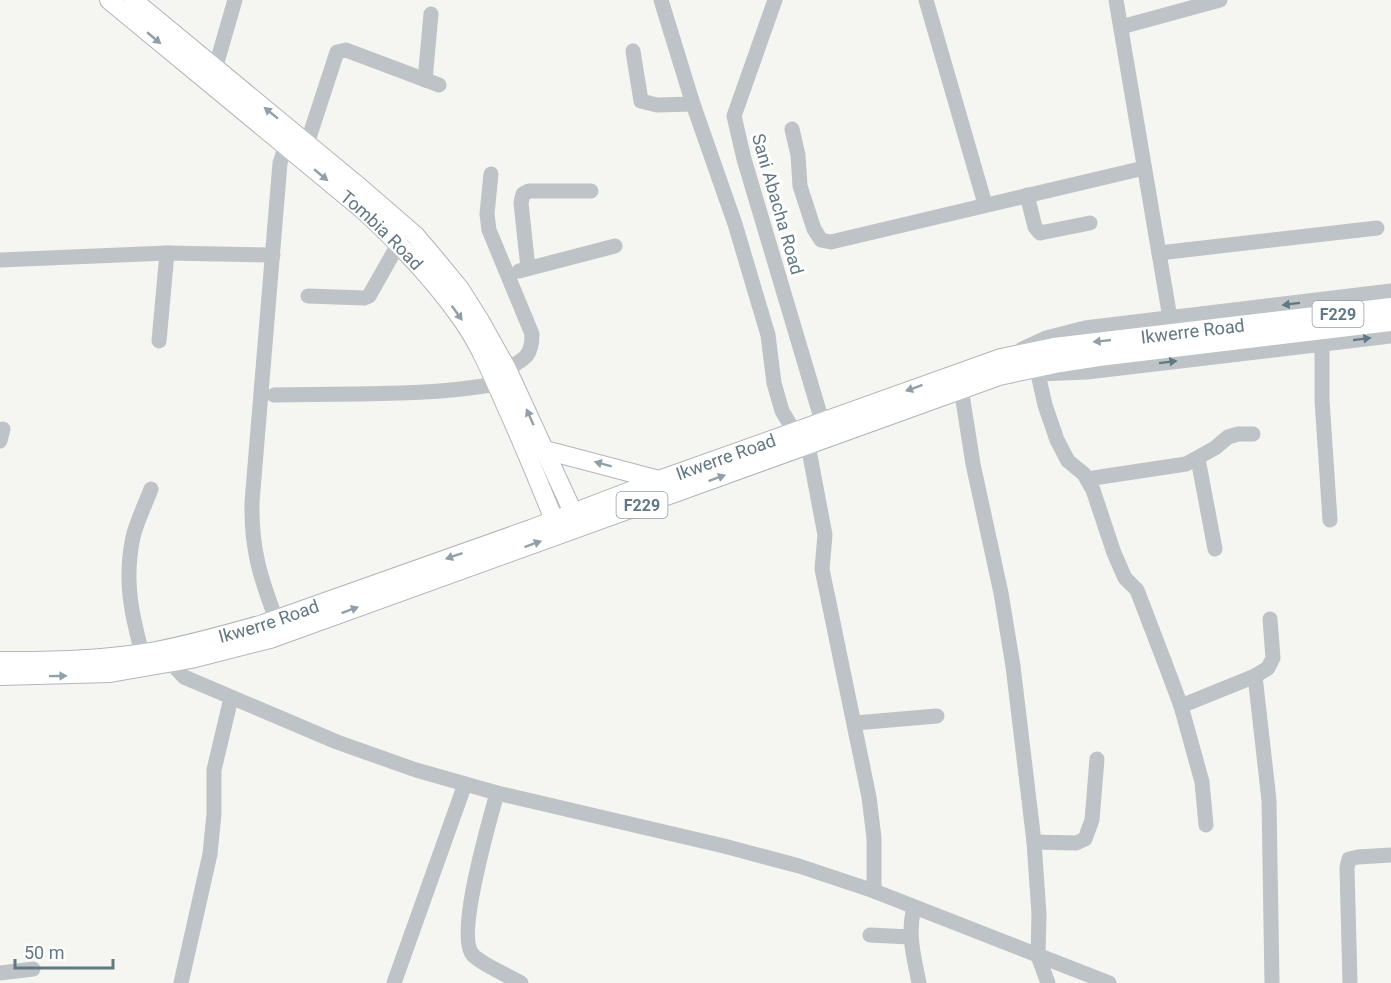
<svg xmlns="http://www.w3.org/2000/svg" width="1391" height="983" font-family="Roboto,sans-serif">
  <rect width="100%" height="100%" fill="#f5f5f1"/>
  <g fill="none" stroke-linecap="round" stroke-linejoin="round">
    <defs>
      <g id="major">
        <path id="s1" d="M109 0 362 209C399 243 434 279 463 321 481 347 493 377 506 406 523 444 539 482 554 520L556 531"/>
        <path d="M133 0 357 185 415 235 437 261 460 289 479 319 507 369 578 523"/>
        <path d="M545 450 659 480"/>
        <path id="s2" d="M0 661C52 661 104 660 156 651 192 644 228 634 263 624L531 529 659 480 1001 358 1054 347 1391 307"/>
        <path d="M0 676 110 673 191 659 270 639 999 376 1060 363 1099 357 1391 322"/>
      </g>
    </defs>
    <!-- major casing -->
    <use href="#major" stroke="#b0b7ba" stroke-width="20"/>
    <!-- minor -->
    <g stroke="#bdc3c6" stroke-width="15">
      <path d="M661 0 693 104 735 224 768 335 774 383 782 411 794 431"/>
      <path d="M775 0 734 116 744 159 822 421"/>
      <path d="M926 0 985 204"/>
      <path d="M1116 0 1170 318"/>
      <path d="M1121 27 1220 0"/>
      <path d="M633 51 641 101 657 105 693 104"/>
      <path d="M213 76 235 0"/>
      <path d="M425 80 431 14"/>
      <path d="M792 129 798 155 800 186 814 229 821 240 831 242 1144 168"/>
      <path d="M304 153 337 52 346 50 439 85"/>
      <path d="M491 174 487 214 489 230 532 334C532 356 525 359 507 369"/>
      <path d="M1027 195 1035 227 1040 233 1090 223"/>
      <path d="M1159 253 1377 228"/>
      <path d="M0 260 167 253 273 255"/>
      <path d="M528 268 521 203 523 194 529 191H591"/>
      <path d="M519 271 615 246"/>
      <path d="M308 296 364 298 369 296 399 243"/>
      <path d="M159 341 167 253"/>
      <path d="M1322 344V400L1330 520"/>
      <path d="M1022 349 1046 338 1085 328 1391 291"/>
      <path d="M1038 374 1045 405 1057 440 1068 461 1084 474 1093 490 1114 553 1125 578 1137 590 1166 666 1181 706 1202 782 1206 825"/>
      <path d="M1038 374 1087 372 1391 336"/>
      <path d="M961 388 973 464 1001 593 1013 666 1034 842 1039 914 1038 956 1048 983"/>
      <path d="M274 395C348 393 424 397 496 384"/>
      <path d="M0 441 3 429"/>
      <path d="M808 445 825 535 822 569 869 797 874 838V891"/>
      <path d="M1198 459 1215 549"/>
      <path d="M1087 479 1186 464 1215 448 1228 437 1238 434H1253"/>
      <path d="M276 619C260 577 251 548 252 502L280 163 289 136"/>
      <path d="M142 653C131 612 124 580 133 537 137 521 145 505 151 489"/>
      <path d="M168 655 170 662 184 677 337 742 416 770 497 793 724 846 799 866 874 891 1109 983"/>
      <path d="M1255 676 1269 800 1272 983"/>
      <path d="M1181 706 1255 676 1268 668 1273 658 1270 619"/>
      <path d="M855 723 937 716"/>
      <path d="M497 793C490 820 455 936 473 955 481 964 509 976 521 983"/>
      <path d="M1034 842 1076 843 1085 839 1092 820 1097 759"/>
      <path d="M914 908C907 934 914 957 919 983"/>
      <path d="M870 935 910 937"/>
      <path d="M0 973 33 969"/>
      <path d="M181 983 210 854 214 814V770L231 698"/>
      <path d="M394 983 465 784"/>
      <path d="M1350 983 1347 868 1349 859 1358 857 1391 855"/>
    </g>
    <!-- major -->
    <use href="#major" stroke="#fff" stroke-width="18"/>
  </g>
  <!-- one-way arrows -->
  <defs><path id="oneway-solid" d="M-6-.8H1V-3.2L6.5 0L1 3.2V.8H-6Z" transform="scale(1.5)"/></defs>
  <g fill="#91a0a8">
    <use href="#oneway-solid" transform="translate(154 38) rotate(40)"/>
    <use href="#oneway-solid" transform="translate(271 113) rotate(-141)"/>
    <use href="#oneway-solid" transform="translate(321 175) rotate(40)"/>
    <use href="#oneway-solid" transform="translate(457 313) rotate(54)"/>
    <use href="#oneway-solid" transform="translate(1102 341) rotate(174)"/>
    <use href="#oneway-solid" transform="translate(914 388) rotate(160)"/>
    <use href="#oneway-solid" transform="translate(530 417) rotate(-114)"/>
    <use href="#oneway-solid" transform="translate(603 464) rotate(-165)"/>
    <use href="#oneway-solid" transform="translate(717 478) rotate(-20)"/>
    <use href="#oneway-solid" transform="translate(533 544) rotate(-20)"/>
    <use href="#oneway-solid" transform="translate(454 556) rotate(161)"/>
    <use href="#oneway-solid" transform="translate(350 610) rotate(-20)"/>
    <use href="#oneway-solid" transform="translate(58 676) rotate(-1)"/>
  </g>
  <g fill="#627883">
    <use href="#oneway-solid" transform="translate(1291 304) rotate(173)"/>
    <use href="#oneway-solid" transform="translate(1362 339) rotate(-7)"/>
    <use href="#oneway-solid" transform="translate(1168 362) rotate(-7)"/>
  </g>
  <g text-anchor="middle" dominant-baseline="central" stroke-width="6" stroke-linejoin="round" paint-order="stroke">
    <!-- shield labels -->
    <g fill="#fff" stroke="#91a0a8" stroke-width="1.5">
      <rect x="1312.5" y="301" width="51" height="26" rx="4.5"/>
      <rect x="616.5" y="492" width="51" height="26" rx="4.5"/>
    </g>
    <g font-size="16" font-weight="bold" fill="#627883">
      <text x="1338" y="314">F229</text>
      <text x="642" y="505">F229</text>
    </g>
    <!-- street labels -->
    <g font-size="18" fill="#627883" stroke="#fff">
      <text transform="translate(778 204) rotate(74)">Sani Abacha Road</text>
      <text stroke="none"><textPath href="#s1" startOffset="357">Tombia Road</textPath></text>
      <text stroke="none"><textPath href="#s2" startOffset="1245">Ikwerre Road</textPath></text>
      <text stroke="none"><textPath href="#s2" startOffset="759">Ikwerre Road</textPath></text>
      <text stroke="none"><textPath href="#s2" startOffset="273">Ikwerre Road</textPath></text>
    </g>
  </g>
  <!-- scale -->
  <path d="M15 959v9h98v-9" fill="none" stroke="#627883" stroke-width="3"/>
  <text x="24" y="959" font-size="18" fill="#627883" stroke="#ffffff" stroke-width="4.5" paint-order="stroke">50 m</text>
</svg>
